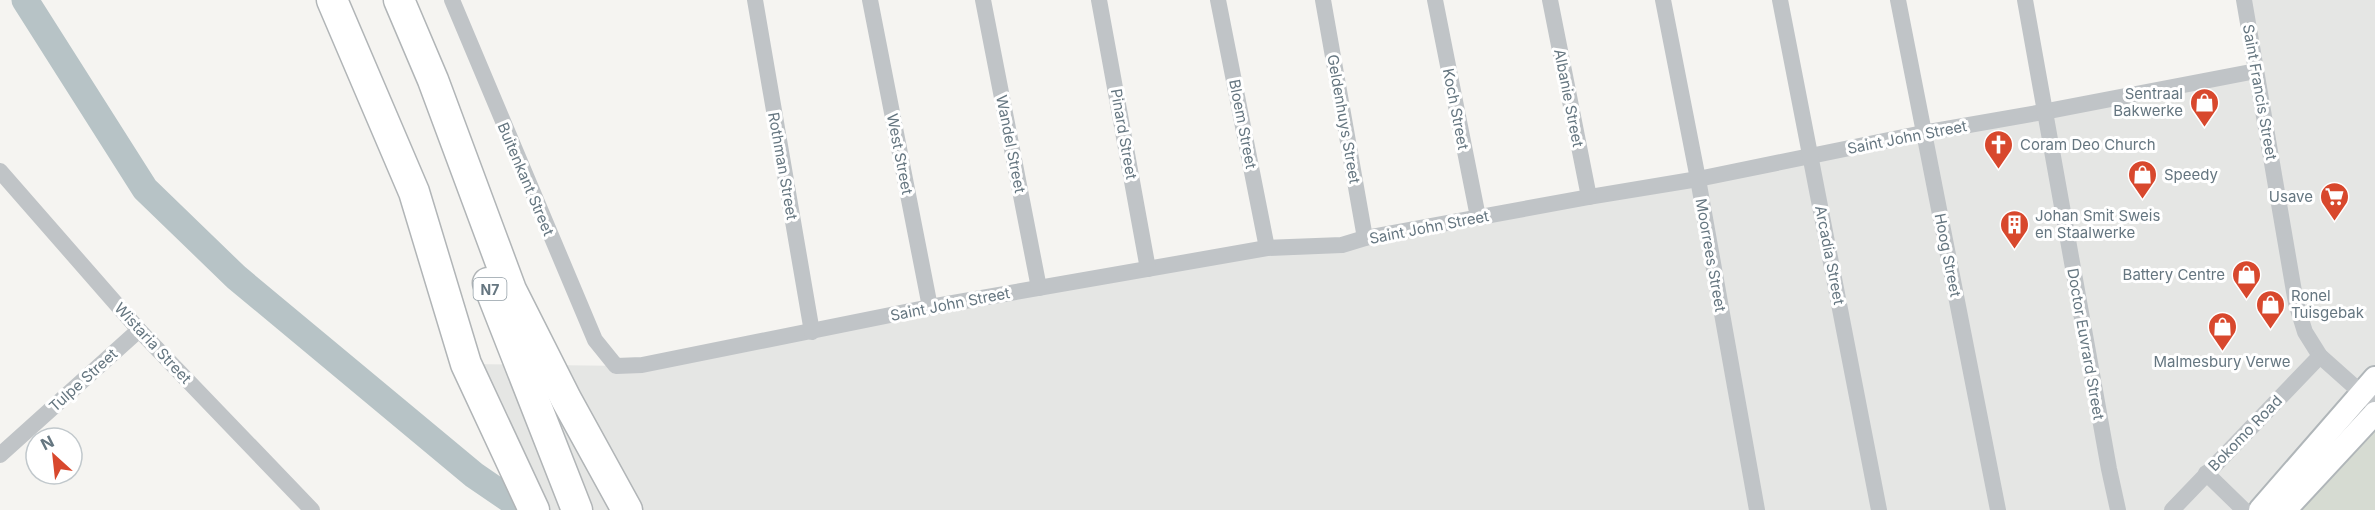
<svg xmlns="http://www.w3.org/2000/svg" width="2375" height="510" font-family="Inter,sans-serif">
  <rect width="100%" height="100%" fill="#f5f4f1"/>
  <!-- built -->
  <path fill="#e5e6e4" d="M2244 0H2375V413L2285 510H534L466 364 627 366 1267 248 1342 245 2256 71Z"/>
  <!-- green -->
  <path fill="#d6dbd2" d="M2375 413V510H2285Z"/>
  <g fill="none" stroke-linecap="round" stroke-linejoin="round">
    <!-- river -->
    <path stroke="#b7c3c6" stroke-width="27" d="M25 0 145 189 236 277 474 475 525 510"/>
    <defs>
      <g id="secondary">
        <path d="M2260 510 2375 378"/>
        <path d="M2285 510 2375 413"/>
      </g>
      <g id="highway">
        <path d="M332 0 414 192 466 364 534 510"/>
        <path d="M399 0 433 80 511 290 566 399 627 510"/>
        <path d="M488 283 577 510"/>
      </g>
    </defs>
    <!-- secondary casing -->
    <use href="#secondary" stroke="#b0b6b9" stroke-width="26"/>
    <!-- highway casing -->
    <use href="#highway" stroke="#b1b5b7" stroke-width="33"/>
    <!-- street -->
    <g stroke="#c0c4c7" stroke-width="16">
      <path d="M452 0 595 340 616 366 642 365 930 307 1267 248 1342 245 1365 238 1589 197 1698 179 1923 133 2043 112 2256 71"/>
      <path d="M755 0 812 332"/>
      <path d="M870 0 930 307"/>
      <path d="M983 0 1039 288"/>
      <path d="M1099 0 1148 269"/>
      <path d="M1218 0 1267 248"/>
      <path d="M1323 0 1365 238"/>
      <path d="M1435 0 1478 217"/>
      <path d="M1550 0 1589 197"/>
      <path d="M1663 0 1698 179 1757 510"/>
      <path d="M1780 0 1879 510"/>
      <path d="M1898 0 1998 510"/>
      <path d="M2025 0 2109 469 2118 510"/>
      <path d="M2244 0 2296 303 2305 332 2320 356 2375 405"/>
      <path d="M0 171 139 330 312 510"/>
      <path d="M0 455 139 330"/>
      <path d="M2206 473 2244 510"/>
      <path d="M2172 510 2320 356"/>
    </g>
    <!-- secondary -->
    <use href="#secondary" stroke="#fff" stroke-width="22"/>
    <!-- highway -->
    <use href="#highway" stroke="#fff" stroke-width="30"/>
  </g>
  <!-- icons -->
  <defs>
    <symbol id="shop-pin" viewBox="-11 -11 22 30"><path d="M0 17L-7.5 6A9.5 9.5 0 1 1 7.5 6Z" fill="#d8482d" stroke="#fff"/><path d="M-5-2.5h2.3a2.7 3.5 0 0 1 5.4 0H5L5.5 6h-11ZM-1.5-2.5h3a1.5 2.3 0 0 0-3 0Z" fill="#fff"/></symbol>
    <symbol id="church-pin" viewBox="-11 -11 22 30"><path d="M0 17L-7.5 6A9.5 9.5 0 1 1 7.5 6Z" fill="#d8482d" stroke="#fff"/><path d="M-1.2-6h2.4v3.5h3.3v2.4h-3.3V6h-2.4V-.1h-3.3v-2.4h3.3Z" fill="#fff"/></symbol>
    <symbol id="supermarket-pin" viewBox="-11 -11 22 30"><path d="M0 17L-7.5 6A9.5 9.5 0 1 1 7.5 6Z" fill="#d8482d" stroke="#fff"/><path d="M-6-5.5h2.5l.6 2H6L4.5 2H-2.5L-4.4-4H-6ZM-1.5 3.2a1.3 1.3 0 1 0 .1 0ZM3 3.2a1.3 1.3 0 1 0 .1 0Z" fill="#fff"/></symbol>
    <symbol id="building-pin" viewBox="-11 -11 22 30"><path d="M0 17L-7.5 6A9.5 9.5 0 1 1 7.5 6Z" fill="#d8482d" stroke="#fff"/><path d="M-4-6H4V6H1V3H-1V6H-4ZM-2.5-4.3h1.7v1.8h-1.7ZM.8-4.3h1.7v1.8H.8ZM-2.5-1h1.7V.8h-1.7ZM.8-1h1.7V.8H.8Z" fill="#fff"/></symbol>
  </defs>
  <g fill-rule="evenodd">
    <use href="#shop-pin" x="2188" y="86" width="33" height="45"/>
    <use href="#church-pin" x="1982" y="128" width="33" height="45"/>
    <use href="#shop-pin" x="2126" y="158" width="33" height="45"/>
    <use href="#supermarket-pin" x="2318" y="180" width="33" height="45"/>
    <use href="#building-pin" x="1998" y="208" width="33" height="45"/>
    <use href="#shop-pin" x="2230" y="258" width="33" height="45"/>
    <use href="#shop-pin" x="2254" y="288" width="33" height="45"/>
    <use href="#shop-pin" x="2206" y="310" width="33" height="45"/>
  </g>
  <g text-anchor="middle" dominant-baseline="central" stroke-width="6" stroke-linejoin="round" paint-order="stroke">
    <!-- shield labels -->
    <rect fill="#fff" stroke="#939fa6" stroke-width="1.5" x="473.5" y="278" width="33" height="22" rx="4.5"/>
    <g font-size="14" font-weight="bold" fill="#657680">
      <text x="490" y="289">N7</text>
    </g>
    <!-- street labels -->
    <g font-size="15" fill="#657680" stroke="#fff">
      <text transform="translate(2260 92) rotate(80)">Saint Francis Street</text>
      <text transform="translate(1569 98) rotate(79)">Albanie Street</text>
      <text transform="translate(1456 109) rotate(79)">Koch Street</text>
      <text transform="translate(1344 119) rotate(80)">Geldenhuys Street</text>
      <text transform="translate(1243 124) rotate(79)">Bloem Street</text>
      <text transform="translate(1124 134) rotate(80)">Pinard Street</text>
      <text transform="translate(1907 137) rotate(-11)">Saint John Street</text>
      <text transform="translate(1011 144) rotate(79)">Wandel Street</text>
      <text transform="translate(900 154) rotate(79)">West Street</text>
      <text transform="translate(783 166) rotate(80)">Rothman Street</text>
      <text transform="translate(526 179) rotate(67)">Buitenkant Street</text>
      <text transform="translate(1429 227) rotate(-11)">Saint John Street</text>
      <text transform="translate(1711 255) rotate(80)">Moorrees Street</text>
      <text transform="translate(1830 255) rotate(79)">Arcadia Street</text>
      <text transform="translate(1948 255) rotate(79)">Hoog Street</text>
      <text transform="translate(950 304) rotate(-11)">Saint John Street</text>
      <text transform="translate(153 343) rotate(47)">Wistaria Street</text>
      <text transform="translate(2086 344) rotate(80)">Doctor Euvrard Street</text>
      <text transform="translate(83 380) rotate(-42)">Tulpe Street</text>
      <text transform="translate(2245 433) rotate(-46)">Bokomo Road</text>
    </g>
    <!-- poi labels -->
    <g font-size="15" fill="#657680" stroke="#fff" text-anchor="start">
      <text x="2183" y="93" text-anchor="end">Sentraal<tspan x="2183" dy="17">Bakwerke</tspan></text>
      <text x="2020" y="144">Coram Deo Church</text>
      <text x="2164" y="174">Speedy</text>
      <text x="2313" y="196" text-anchor="end">Usave</text>
      <text x="2035" y="215">Johan Smit Sweis<tspan x="2035" dy="17">en Staalwerke</tspan></text>
      <text x="2225" y="274" text-anchor="end">Battery Centre</text>
      <text x="2291" y="295">Ronel<tspan x="2291" dy="17">Tuisgebak</tspan></text>
      <text x="2222" y="361" text-anchor="middle">Malmesbury Verwe</text>
    </g>
  </g>
  <!-- north arrow -->
  <g transform="translate(54 456) rotate(333)"><circle r="28" fill="#ffffff" stroke="#c1c8cc" stroke-width="1.5"/>
  <path d="M0-4.5L10 22L0 15L-10 22Z" fill="#d8482d"/>
  <text y="-9" font-size="16" font-weight="bold" text-anchor="middle" fill="#657680">N</text>
  </g>
</svg>
